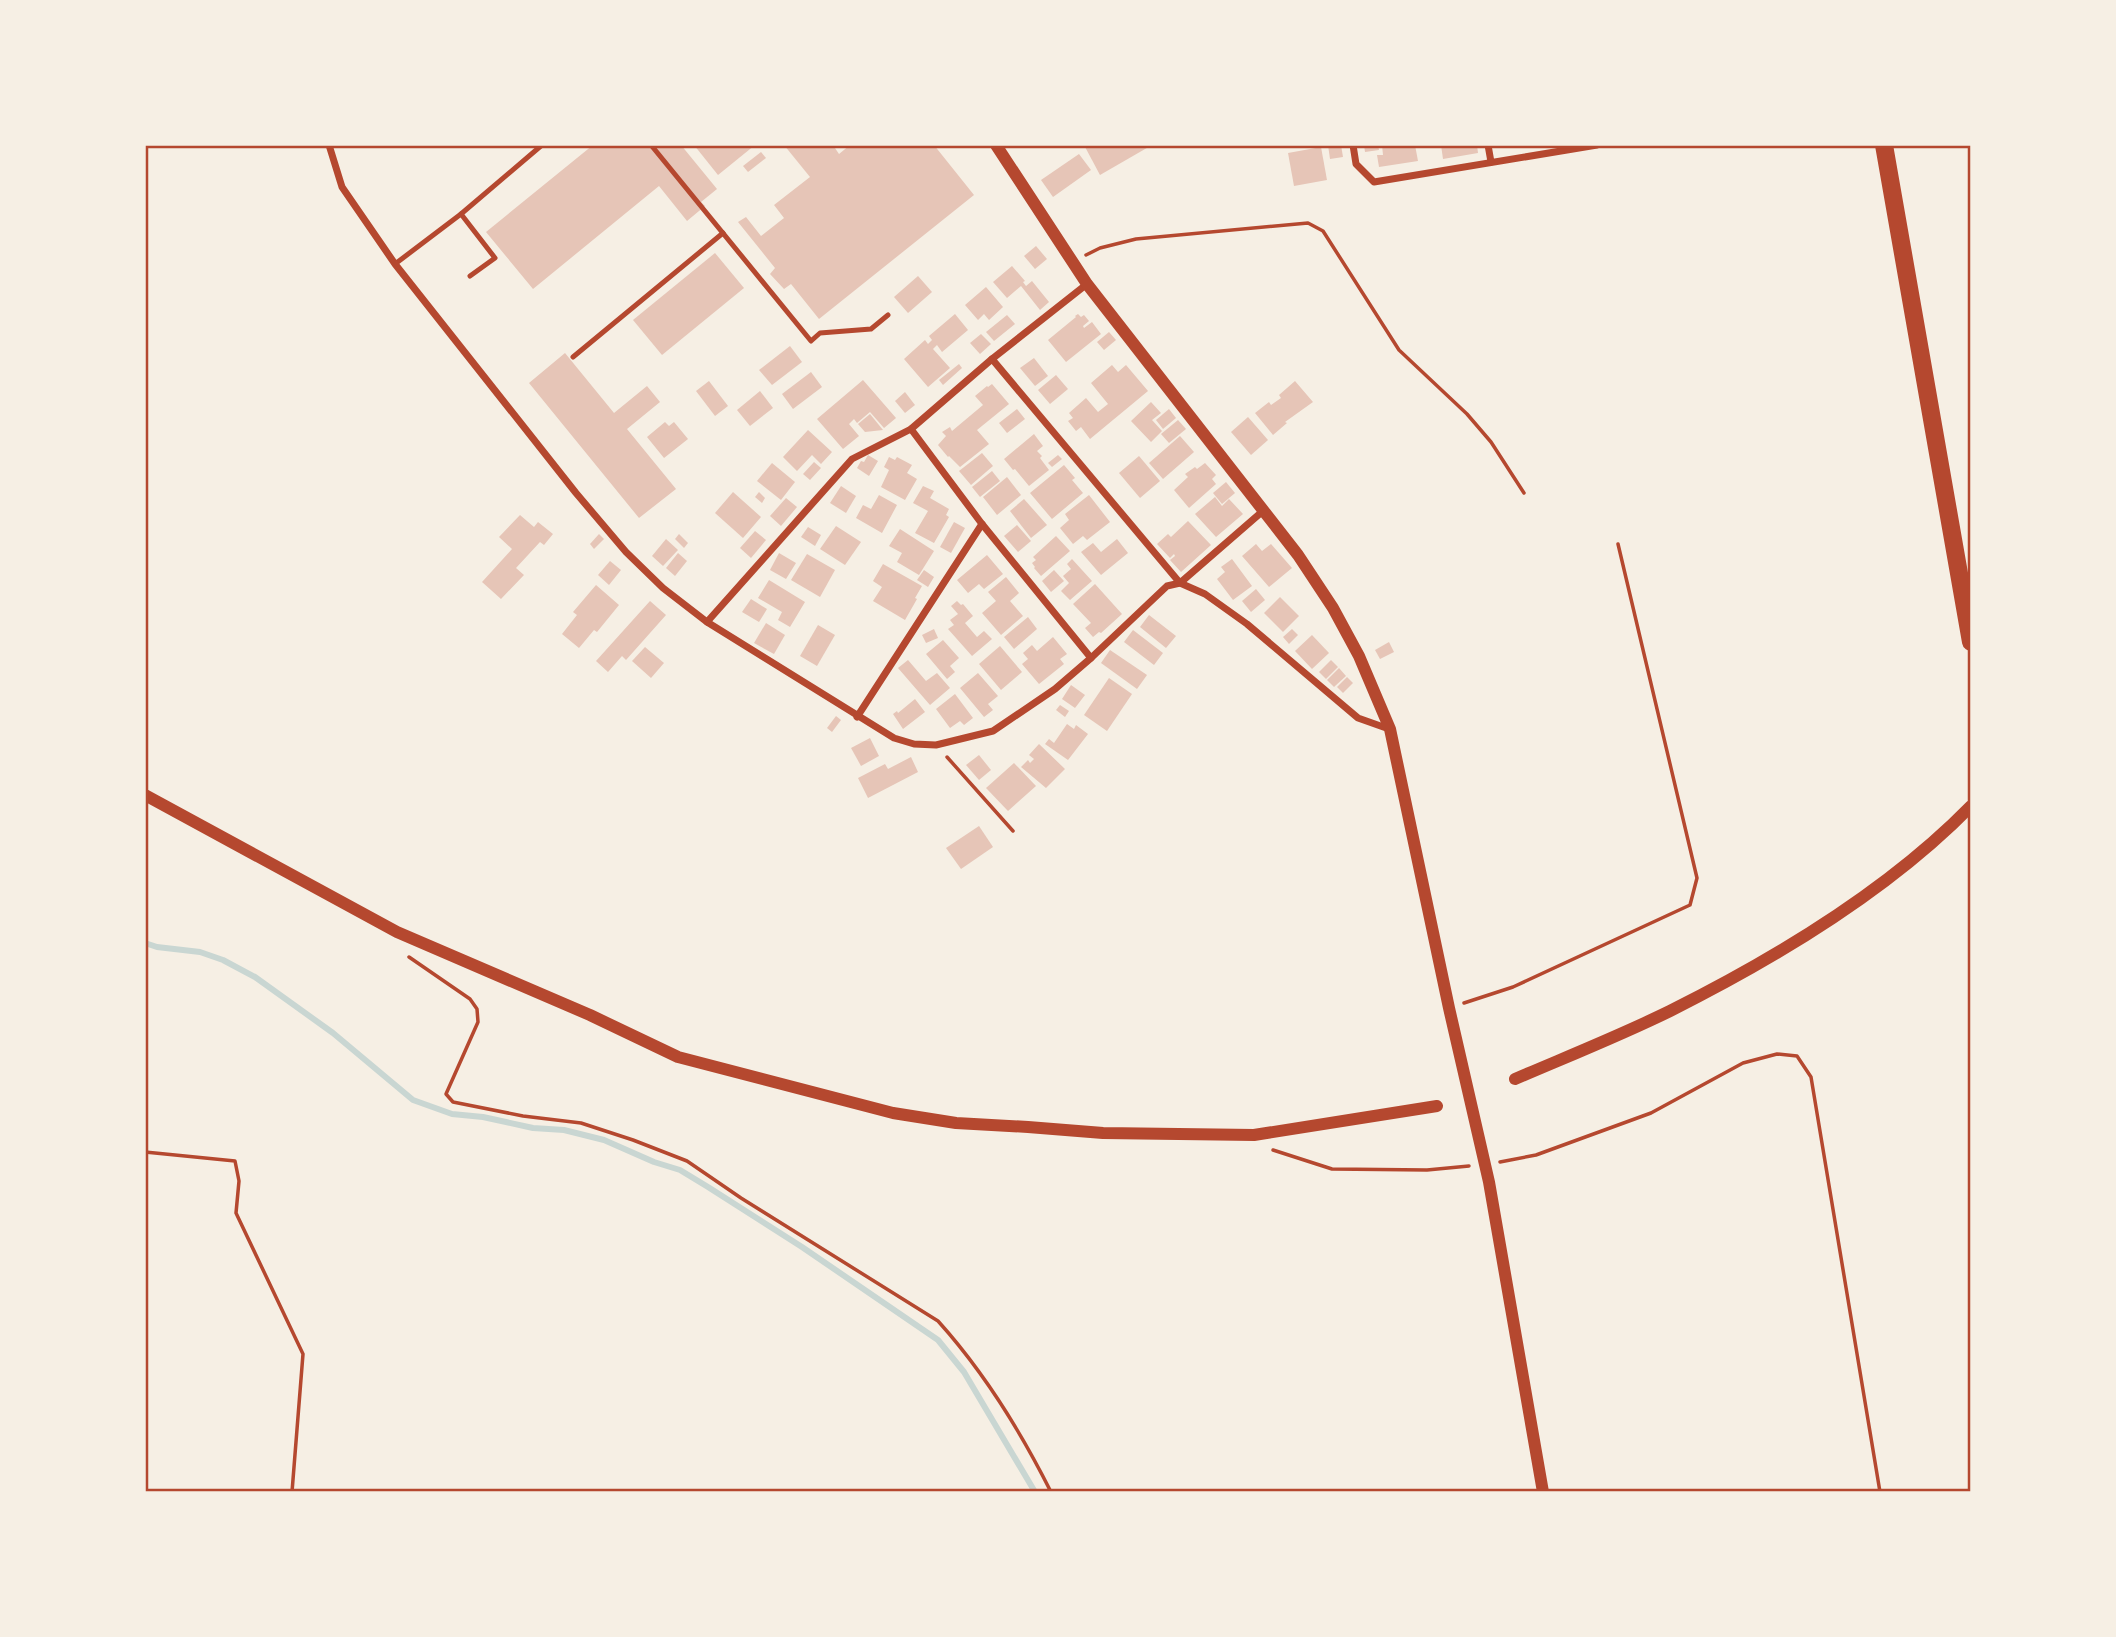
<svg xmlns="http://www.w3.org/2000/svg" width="2116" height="1637" font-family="Poppins,sans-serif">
  <rect width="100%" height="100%" fill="#f6efe4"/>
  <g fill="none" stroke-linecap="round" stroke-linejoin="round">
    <!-- stream -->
    <path stroke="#c9d6d2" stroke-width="6" d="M145 943 157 947 200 952 223 960 255 977 333 1033 413 1100 452 1114 483 1117 533 1128 564 1130 604 1140 654 1162 680 1170 708 1187 802 1247 938 1340 964 1372 1035 1492"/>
  </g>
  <!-- building -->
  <g fill="#e6c5b7">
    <path d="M593 145H681L717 189 701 202 705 206 687 221 659 186 533 289 486 232Z"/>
    <path d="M694 145H755L718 175Z"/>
    <path d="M784 145H833L839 154 850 145H934L974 195 819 319 791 284 784 289 770 274 775 268 738 222 746 217 761 236 784 218 774 205 810 177Z"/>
    <path d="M1084 145H1152L1100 175Z"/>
    <path d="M1328 145H1341L1343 157 1330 159Z"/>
    <path d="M1364 145H1378L1379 150 1365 152Z"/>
    <path d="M1382 145H1415L1418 161 1379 167 1377 155H1383Z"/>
    <path d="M1441 145H1477L1478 153 1443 159Z"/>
    <path d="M1321 147 1327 180 1294 186 1288 153Z"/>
    <path d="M761 152 766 158 748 172 743 166Z"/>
    <path d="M1079 154 1091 170 1053 197 1041 180Z"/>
    <path d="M1036 246 1047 259 1035 269 1024 256Z"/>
    <path d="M715 253 744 288 662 355 633 320Z"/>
    <path d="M1012 266 1025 281 1023 282 1026 286 1032 281 1049 302 1040 310 1021 286 1007 298 993 282Z"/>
    <path d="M918 276 932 292 908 313 894 297Z"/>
    <path d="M986 287 1003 307 989 320 984 314 978 320 965 305Z"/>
    <path d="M955 314 968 330 942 352 937 345 933 349 950 368 928 387 904 359 925 340 928 344 932 340 929 336Z"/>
    <path d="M1078 314 1081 317 1084 315 1089 321 1083 326 1084 328 1092 322 1101 334 1066 362 1048 340 1076 317 1075 316Z"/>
    <path d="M1007 315 1015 324 994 341 986 332Z"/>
    <path d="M1109 332 1116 340 1104 350 1097 342Z"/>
    <path d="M981 334 991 344 980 354 970 343Z"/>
    <path d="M790 346 802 362 772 385 759 370Z"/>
    <path d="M565 353 614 413 647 386 660 402 627 429 676 489 639 518 529 383Z"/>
    <path d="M1034 358 1048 376 1035 386 1020 368Z"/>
    <path d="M959 364 962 368 943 385 939 380Z"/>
    <path d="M1112 365 1118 372 1126 365 1148 391 1090 439 1081 427 1076 431 1068 421 1073 418 1069 413 1086 398 1098 412 1108 404 1091 383Z"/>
    <path d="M811 372 822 387 793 409 782 394Z"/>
    <path d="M1056 375 1068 389 1050 404 1038 390Z"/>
    <path d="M863 380 896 418 884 428 870 412 857 423 854 419 849 424 859 436 843 449 817 419Z"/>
    <path d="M709 381 728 406 715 416 696 391Z"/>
    <path d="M1295 381 1313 402 1285 422 1287 423 1273 435 1255 413 1269 402 1271 405 1281 398 1279 395Z"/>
    <path d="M992 384 1009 404 977 430 989 444 960 467 949 456 948 457 938 445 946 436 942 432 950 427 952 431 983 405 975 396 987 386 988 387Z"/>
    <path d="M760 391 773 408 750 426 737 410Z"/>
    <path d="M905 392 915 405 905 413 895 401Z"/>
    <path d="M1151 402 1161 413 1152 420 1162 431 1151 442 1131 421Z"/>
    <path d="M1017 409 1025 419 1007 433 999 423Z"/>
    <path d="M1169 409 1176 418 1163 429 1156 420Z"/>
    <path d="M870 414 883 430 865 432 858 424Z"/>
    <path d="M1248 417 1268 440 1251 455 1231 432Z"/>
    <path d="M1178 420 1186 429 1169 443 1161 434Z"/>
    <path d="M665 422 669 426 674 422 688 439 664 458 647 437Z"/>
    <path d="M808 430 832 452 821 464 812 455 797 471 783 457Z"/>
    <path d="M1034 434 1043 446 1037 451 1042 456 1040 458 1049 470 1029 486 1015 469 1013 470 1004 459Z"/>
    <path d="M1180 436 1194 452 1163 479 1149 463Z"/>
    <path d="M982 453 993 466 971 485 959 471Z"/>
    <path d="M868 455 878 461 869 476 857 468 861 461 864 462Z"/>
    <path d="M1058 455 1062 459 1052 467 1048 463Z"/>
    <path d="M1139 456 1160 481 1140 498 1119 473Z"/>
    <path d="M889 457 895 460 897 457 912 465 907 473 917 479 905 500 881 487 889 470 884 467Z"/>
    <path d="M814 462 821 468 810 480 803 474Z"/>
    <path d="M772 463 795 482 781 500 757 481Z"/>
    <path d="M1205 463 1216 475 1212 479 1216 484 1189 508 1174 490 1188 477 1185 474 1195 467 1197 469Z"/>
    <path d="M1064 465 1075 478 1072 480 1083 493 1052 519 1030 493Z"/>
    <path d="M992 471 1000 481 980 497 972 487Z"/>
    <path d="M1007 477 1021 495 997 515 983 497Z"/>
    <path d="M1226 482 1235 493 1222 504 1213 493Z"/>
    <path d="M841 486 856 496 846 513 830 503Z"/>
    <path d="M923 486 934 491 930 498 949 509 946 515 949 517 934 543 915 533 928 511 913 503Z"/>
    <path d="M733 492 761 517 743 538 715 513Z"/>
    <path d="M759 492 765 498 762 503 755 497Z"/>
    <path d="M879 495 897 505 882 533 856 518 863 505 871 509Z"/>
    <path d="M1089 495 1110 522 1087 540 1083 536 1073 544 1060 528 1069 520 1065 514Z"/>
    <path d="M1215 497 1222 506 1229 499 1243 514 1216 537 1195 514Z"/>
    <path d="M786 498 797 507 781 526 770 516Z"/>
    <path d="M1024 499 1047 525 1031 538 1010 511Z"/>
    <path d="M520 515 534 527 538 522 553 534 544 545 540 542 516 568 524 575 501 599 482 582 512 549 499 537Z"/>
    <path d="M1188 521 1211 545 1181 572 1170 560 1175 556 1174 554 1170 558 1157 544 1168 534 1171 537Z"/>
    <path d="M954 522 965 528 951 553 940 547Z"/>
    <path d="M1017 525 1031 541 1018 552 1004 536Z"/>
    <path d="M836 526 861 542 845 565 820 549Z"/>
    <path d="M808 527 821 535 815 546 801 537Z"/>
    <path d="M900 529 934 551 919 575 897 562 902 553 889 546Z"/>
    <path d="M755 531 766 540 751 558 740 548Z"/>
    <path d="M599 534 604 539 594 549 590 544Z"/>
    <path d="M679 534 688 543 684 548 675 539Z"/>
    <path d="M1056 536 1070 551 1041 576 1034 568 1035 567 1032 563 1036 560 1033 557Z"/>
    <path d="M666 539 678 550 663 566 652 556Z"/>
    <path d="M1117 539 1128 553 1101 575 1081 552 1093 543 1101 552Z"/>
    <path d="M1256 544 1262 551 1271 544 1292 568 1269 587 1242 556Z"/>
    <path d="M678 553 687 561 675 576 666 568Z"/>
    <path d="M779 553 796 563 786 579 770 570Z"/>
    <path d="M807 554 835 570 820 597 791 580Z"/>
    <path d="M987 555 1003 574 984 589 979 584 968 593 957 580Z"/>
    <path d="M1072 559 1092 581 1070 600 1061 591 1069 583 1063 576 1071 569 1067 564Z"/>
    <path d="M1232 559 1252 586 1233 600 1217 579 1225 572 1221 567Z"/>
    <path d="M610 561 621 570 609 585 598 575Z"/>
    <path d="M883 564 922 586 915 598 917 599 905 620 873 601 882 587 873 581Z"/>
    <path d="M924 570 934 577 928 587 917 580Z"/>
    <path d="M1054 570 1064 581 1051 592 1042 581Z"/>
    <path d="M1006 577 1019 593 1010 601 1023 616 1001 635 982 613 996 601 988 592Z"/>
    <path d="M769 580 805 602 790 627 778 620 782 612 758 598Z"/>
    <path d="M1095 584 1122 614 1101 633 1099 632 1093 637 1085 628 1091 623 1073 604Z"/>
    <path d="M596 585 619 605 597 632 594 630 579 648 562 634 577 615 573 612Z"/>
    <path d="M1256 589 1265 600 1251 612 1242 601Z"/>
    <path d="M1280 597 1299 616 1283 632 1264 613Z"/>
    <path d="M751 599 767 609 759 622 742 612Z"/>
    <path d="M650 601 666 615 626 660 622 656 608 672 596 661Z"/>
    <path d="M957 601 961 605 963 604 973 616 965 623 977 637 984 631 992 639 972 656 948 629 954 625 950 620 958 614 951 606Z"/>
    <path d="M1149 615 1176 636 1166 648 1140 627Z"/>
    <path d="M1028 617 1037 629 1014 649 1004 637Z"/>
    <path d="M766 623 785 635 774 654 754 643Z"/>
    <path d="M818 625 835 635 817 666 800 656Z"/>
    <path d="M934 629 938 638 926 643 922 635Z"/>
    <path d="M1292 629 1298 635 1289 644 1283 637Z"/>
    <path d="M1133 630 1163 653 1154 665 1124 642Z"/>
    <path d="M1312 635 1329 653 1312 669 1295 651Z"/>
    <path d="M1053 637 1067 654 1060 659 1064 664 1039 684 1022 664 1028 659 1023 653 1032 645 1037 651Z"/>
    <path d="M943 640 959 658 950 666 955 672 947 679 926 654Z"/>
    <path d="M1389 642 1394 652 1380 659 1375 650Z"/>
    <path d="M1000 646 1022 672 1001 690 979 664Z"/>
    <path d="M645 647 664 663 651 678 632 661Z"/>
    <path d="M1110 650 1147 675 1137 689 1101 663Z"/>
    <path d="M908 660 926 681 937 673 950 688 930 705 898 668Z"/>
    <path d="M1331 660 1338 667 1326 679 1319 672Z"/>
    <path d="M1339 668 1346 676 1334 687 1327 680Z"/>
    <path d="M978 673 998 696 988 704 993 710 984 717 960 688Z"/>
    <path d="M1347 677 1353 683 1343 693 1337 687Z"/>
    <path d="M1109 678 1132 694 1107 731 1084 715Z"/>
    <path d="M1071 685 1085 695 1075 708 1062 699Z"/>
    <path d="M955 694 973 718 964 725 960 721 950 728 936 709Z"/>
    <path d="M915 699 925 712 903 729 893 714 897 711 898 713Z"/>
    <path d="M1060 705 1069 711 1065 717 1056 710Z"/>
    <path d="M836 716 841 720 832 732 827 728Z"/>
    <path d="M1067 724 1074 729 1076 725 1088 734 1068 760 1045 744 1049 739 1054 743Z"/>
    <path d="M870 738 879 756 861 766 851 748Z"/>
    <path d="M1039 744 1065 769 1046 788 1021 767 1028 760 1030 763 1034 759 1029 755Z"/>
    <path d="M979 755 991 770 979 780 966 765Z"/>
    <path d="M911 757 918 772 868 798 858 778 885 764 888 769Z"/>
    <path d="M1014 763 1036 786 1008 811 986 788Z"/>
    <path d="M979 826 993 847 961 869 946 848Z"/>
  </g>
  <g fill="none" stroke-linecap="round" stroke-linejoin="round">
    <!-- path -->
    <g stroke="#b5482f" stroke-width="3.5">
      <path d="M1086 255 1100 248 1136 239 1308 223 1323 231 1399 350 1467 414 1491 442 1524 493"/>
      <path d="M947 757 1013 831"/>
      <path d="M409 957 470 999 477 1009 478 1022 446 1094 453 1102 523 1116 581 1123 633 1140 687 1161 741 1198 938 1321C983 1371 1021 1432 1051 1492"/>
      <path d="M1464 1003 1513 987 1690 905 1697 878 1618 544"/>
      <path d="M1273 1150 1332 1169 1427 1170 1469 1166"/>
      <path d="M145 1152 235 1161 239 1181 236 1213 303 1354 292 1492"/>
      <path d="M1500 1162 1536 1155 1651 1113 1743 1063 1777 1054 1797 1056 1811 1077 1880 1492"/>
    </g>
    <!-- service -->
    <g stroke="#b5482f" stroke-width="5">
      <path d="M651 145 811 341 820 333 871 329 888 315"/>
      <path d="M461 214 495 258 470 276"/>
      <path d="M395 264 461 214 542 145"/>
      <path d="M573 357 723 233"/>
    </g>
    <!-- minor -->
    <g stroke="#b5482f" stroke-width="7">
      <path d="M329 145 342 187 395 264 576 493 626 552 663 588 707 622 894 738 914 744 936 745 993 731 1055 689 1091 658 1167 586 1180 583 1205 594 1247 624 1358 718 1389 729"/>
      <path d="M1353 145 1356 164 1374 182 1597 145"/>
      <path d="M1488 145 1491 162"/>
      <path d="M992 359 1180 583 1264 510"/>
      <path d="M911 429 982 524 1091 658"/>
      <path d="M707 622 852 459 911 429 992 359 1087 284"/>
      <path d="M857 717 982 524"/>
    </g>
    <!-- tertiary -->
    <g stroke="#b5482f" stroke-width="12">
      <path d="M996 145 1087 284 1298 555 1333 608 1359 656 1390 729 1449 1008 1489 1182 1543 1492"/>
      <path d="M145 795 397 932 590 1015 678 1057 893 1113 956 1123 1028 1127 1103 1133 1254 1135 1437 1106"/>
      <path d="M1515 1079C1566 1057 1619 1036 1670 1011 1776 958 1888 891 1971 806"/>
    </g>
    <!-- primary -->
    <path stroke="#b5482f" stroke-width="18" d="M1884 145 1971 642"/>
  </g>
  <!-- border -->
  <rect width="2116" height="1637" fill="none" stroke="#f6efe4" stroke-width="294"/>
  <rect x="147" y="147" width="1822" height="1343" fill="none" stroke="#b5482f" stroke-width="2.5"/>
</svg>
